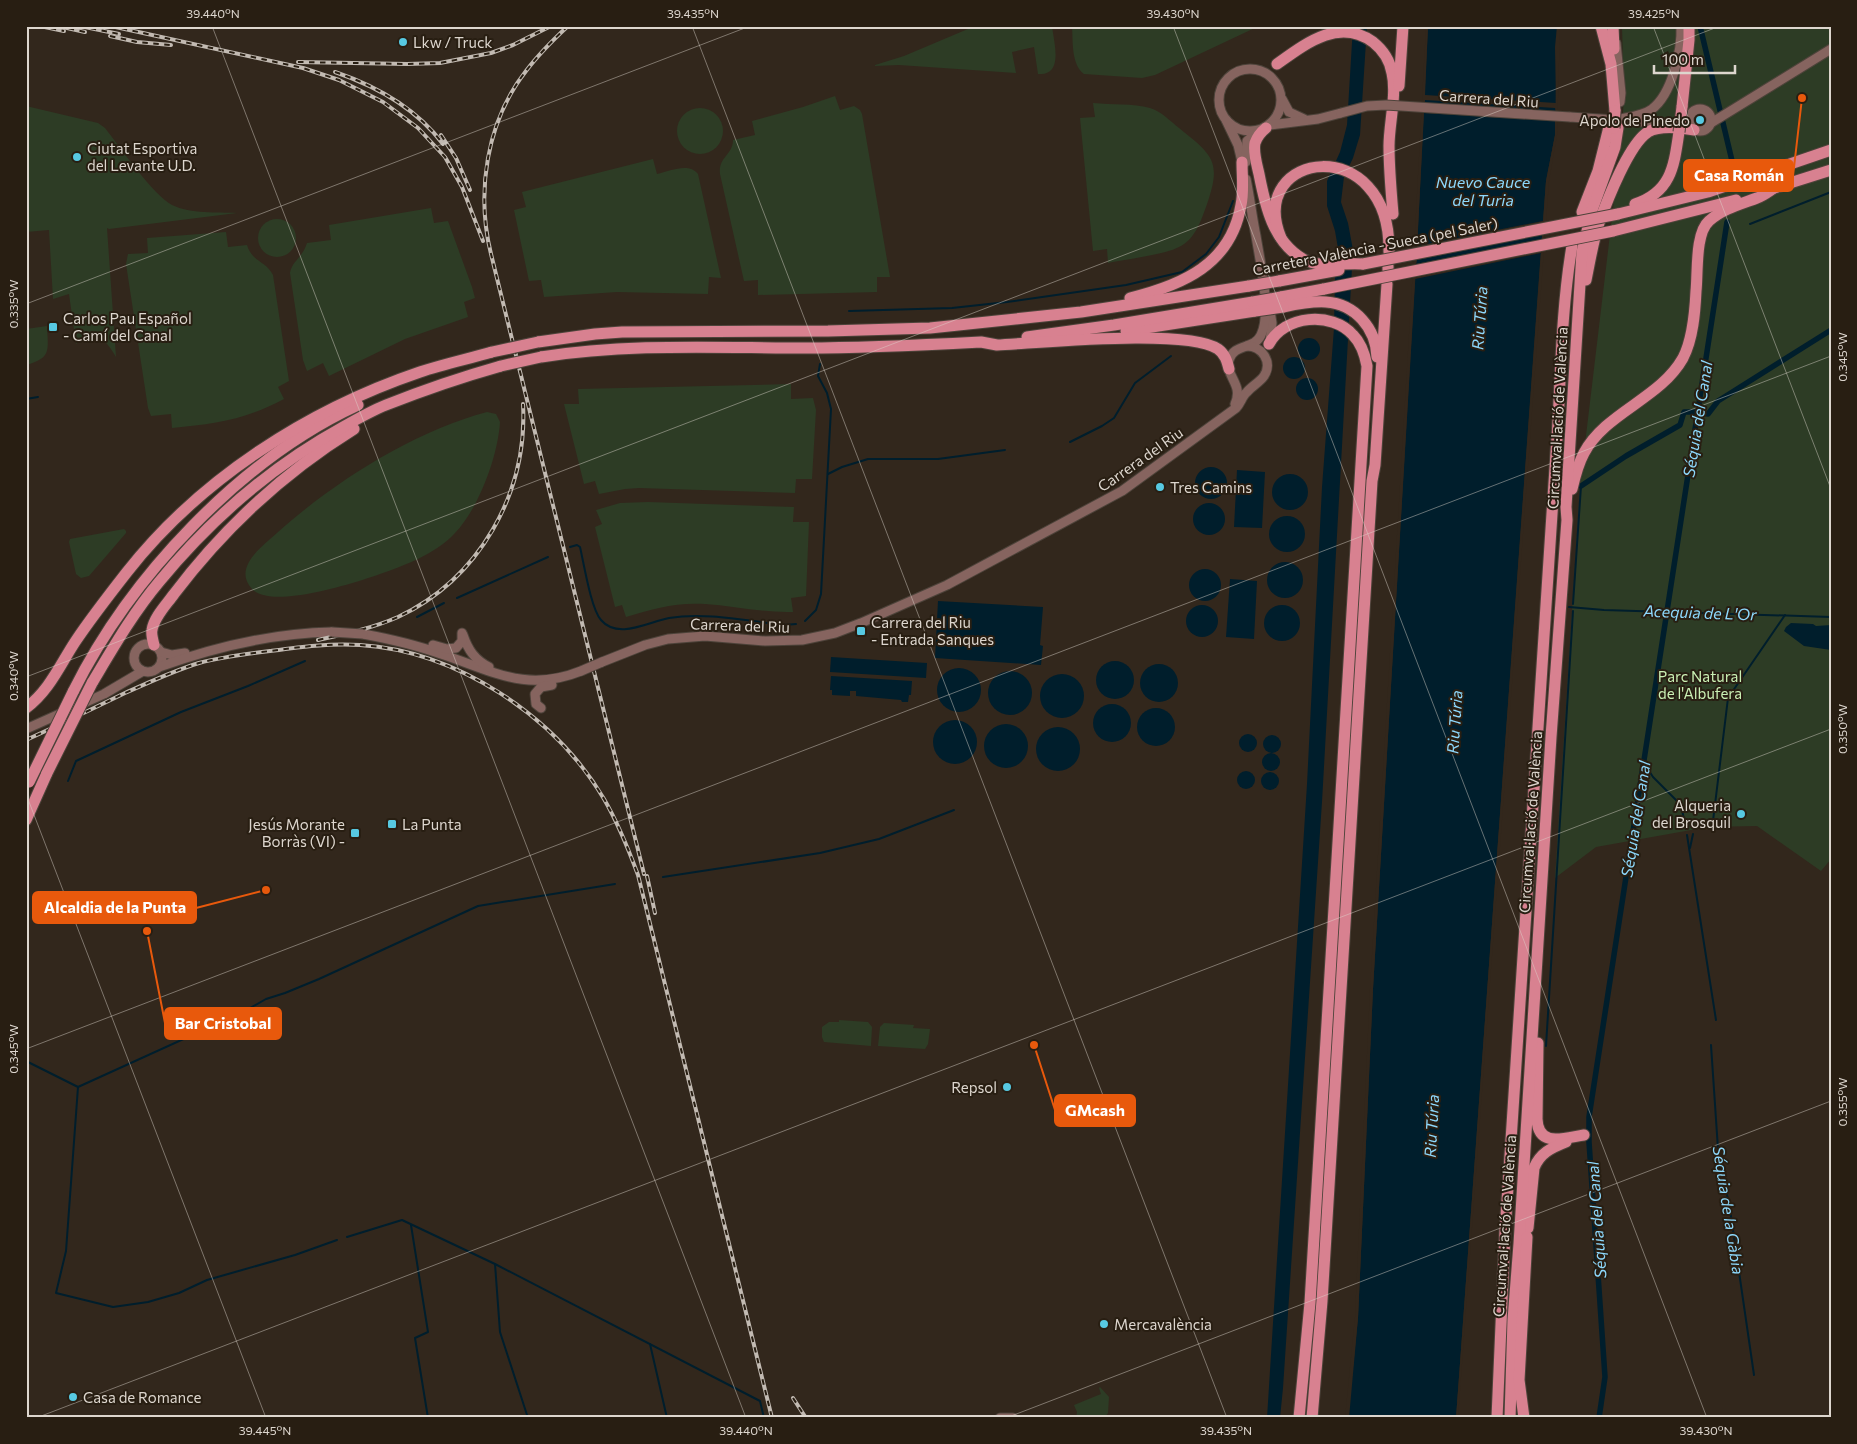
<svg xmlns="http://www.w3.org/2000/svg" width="1857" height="1444" font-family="Commissioner,sans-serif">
  <rect width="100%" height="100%" fill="#32271c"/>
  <!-- green -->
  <g fill="#2d3c25">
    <path d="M975 26H1052C1054 43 1064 76 1038 74L1034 47 1012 52 1016 73 899 65 875 66V65L904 56Z"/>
    <path d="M1072 26H1259L1155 75 1142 78 1084 74C1071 64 1073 41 1072 26Z"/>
    <path d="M1622 26H1831V859L1821 871 1757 826 1708 827 1596 847 1555 878 1580 486 1621 142 1624 96Z"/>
    <path d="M835 96 840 110 854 106 860 110 862 114 890 277H877V292L758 295V280L744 281 720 174C718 157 733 155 733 140L755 135 752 121 803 107Z"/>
    <path d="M1093 103C1112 105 1133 103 1150 108 1161 111 1170 121 1179 128 1214 156 1222 162 1206 207 1200 223 1195 239 1179 247 1164 255 1127 259 1108 263L1107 249 1093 251 1080 118 1095 117Z"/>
    <path d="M26 106 98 123 105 128C119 146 154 196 172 205 191 214 217 212 237 213L109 229 107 228 116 357C105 339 96 327 76 344L69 294 53 299 49 230 26 232Z"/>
    <circle cx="700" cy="131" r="23"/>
    <path d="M653 159 657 174C670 171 689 162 698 174L721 278 709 277 708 294 617 292 544 297 541 280 529 281 514 210 526 207 522 192Z"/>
    <path d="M431 208 434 223 448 221 472 287 475 298 464 302 468 317 405 339 329 376 323 363 307 371 303 360 290 273C292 261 303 257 307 243L331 240 329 225Z"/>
    <circle cx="277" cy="238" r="19"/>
    <path d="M226 232 228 247 247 245C252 262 266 261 273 275L289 381 278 387 284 399C245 420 215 424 172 428L171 414 151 416 148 408 126 264 128 254 148 253 147 238Z"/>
    <path d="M47 326C48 350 52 358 26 365V329Z"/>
    <path d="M791 384V399L813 398 816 410 812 479H796L795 493 639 488 625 489 599 494 595 481 584 484 564 404H579L578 389Z"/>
    <path d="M487 412 496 414 500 422C498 456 479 508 455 533 445 544 432 552 418 559 391 572 275 614 252 589 232 567 263 546 278 532 334 482 414 431 487 412Z"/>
    <path d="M648 502 794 507 793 522H809L806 596 791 598 793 612C764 613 735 606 705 604 677 602 652 609 626 617L622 605 615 607 595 527 602 524 596 510 620 503Z"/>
    <path d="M124 529 126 531V533L89 576 81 578 76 574 69 542 70 539Z"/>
    <path d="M839 1020 868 1022 872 1027 871 1046 824 1042 822 1037V1027L829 1022H839Z"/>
    <path d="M884 1023 914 1025 913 1028 930 1029 928 1044 925 1049 878 1046 880 1027Z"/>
    <path d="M1100 1387 1109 1397 1108 1413 1104 1418H1076L1077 1412 1074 1405 1101 1394 1099 1388Z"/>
  </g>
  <!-- water -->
  <g fill="#001e2c">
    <path d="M1353 26H1367L1360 135 1353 158 1344 177 1341 202 1348 223 1353 250 1322 802 1283 1388 1280 1418H1267L1307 784 1322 487 1334 328 1335 276 1339 254 1335 231 1327 206V181L1340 152 1347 125Z"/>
    <path d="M1428 26H1557L1555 135 1546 181 1456 1418H1348L1358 1318 1373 989 1417 250Z"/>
    <circle cx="1309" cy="349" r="11"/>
    <circle cx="1294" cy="368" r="11"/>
    <circle cx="1307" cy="389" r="11"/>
    <circle cx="1211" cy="483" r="16"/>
    <path d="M1237 470 1265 472 1262 528 1234 527Z"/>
    <circle cx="1290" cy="492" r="18"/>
    <circle cx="1209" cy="519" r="16"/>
    <circle cx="1287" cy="534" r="18"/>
    <circle cx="1285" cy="580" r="18"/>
    <circle cx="1205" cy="585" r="16"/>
    <path d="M1230 579 1257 581 1254 639 1226 637Z"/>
    <path d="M938 601 1043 607 1040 645 1043 646 1041 665 935 658Z"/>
    <circle cx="1282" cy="623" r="18"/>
    <circle cx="1202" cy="621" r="16"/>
    <path d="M1791 623 1813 624 1816 626 1831 625V650L1804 646 1784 631 1786 627Z"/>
    <path d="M831 657 927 663 926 678 830 672Z"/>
    <circle cx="1115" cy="680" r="19"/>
    <circle cx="1159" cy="683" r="19"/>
    <circle cx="959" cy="690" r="22"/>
    <circle cx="1010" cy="693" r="22"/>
    <circle cx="1062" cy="696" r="22"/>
    <path d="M831 676 912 681 911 695H909L908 702H902L901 700 856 696V691H850V696L832 695V690H830Z"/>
    <circle cx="1112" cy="723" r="19"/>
    <circle cx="1156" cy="727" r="19"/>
    <circle cx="955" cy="742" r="22"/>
    <circle cx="1006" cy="746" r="22"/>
    <circle cx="1058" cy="749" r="22"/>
    <circle cx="1248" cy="743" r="9"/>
    <circle cx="1272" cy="744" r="9"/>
    <circle cx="1271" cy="762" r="9"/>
    <circle cx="1246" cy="780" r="9"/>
    <circle cx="1270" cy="781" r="9"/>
  </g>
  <!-- pier -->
  <path fill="#32271c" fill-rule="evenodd" d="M1426 26H1428L1425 95 1556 103 1555 47 1557 26H1560L1557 135 1549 181 1458 1418H1456L1541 253 1415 279 1373 989 1358 1318 1349 1418H1345L1355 1317 1370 989 1414 250ZM1425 100 1555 108 1556 111 1425 103ZM1424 113 1555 121V135L1546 181 1543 221 1417 246ZM1542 235V239L1416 264 1417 260Z"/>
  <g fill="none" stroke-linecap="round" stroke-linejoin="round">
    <!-- stream -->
    <g stroke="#001e2c" stroke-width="2">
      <path d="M1750 224 1831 192"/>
      <path d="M849 311 952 308 1007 302 1126 285 1182 272 1206 254 1219 237 1233 201"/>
      <path d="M26 399 38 397"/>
      <path d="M1070 442 1102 426 1114 418 1135 383 1171 356"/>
      <path d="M828 474 842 467 868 459H938L1005 450"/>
      <path d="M570 547 577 545 580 547C584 564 591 609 601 620 618 640 648 622 669 618 706 612 747 621 784 625L796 624"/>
      <path d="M457 598 548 557"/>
      <path d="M1573 604 1581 486"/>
      <path d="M1569 607 1604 610 1831 617"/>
      <path d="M417 617 444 603"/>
      <path d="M805 621 816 610 821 594 831 409 827 393 818 376 820 364"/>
      <path d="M1644 763 1653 777 1681 805 1686 829"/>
      <path d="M68 781 76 761 181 712 248 686 305 661"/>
      <path d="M1713 821 1728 698 1785 615"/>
      <path d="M1687 835 1716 1020"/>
      <path d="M1690 848 1693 834"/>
      <path d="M663 877 820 853 879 839 954 810"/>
      <path d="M1711 1045 1719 1164 1729 1203 1754 1375"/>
      <path d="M1546 1046 1573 611"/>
      <path d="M26 1061 78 1087 66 1251 56 1293 113 1307 148 1302 179 1293 207 1280 295 1255 337 1240"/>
      <path d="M78 1087 243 1012 266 999 285 993 319 979 478 906 615 884"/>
      <path d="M411 1225 428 1332 415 1338 428 1418"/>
      <path d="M347 1237 402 1220 495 1264 760 1401 764 1418"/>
      <path d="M495 1264 500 1332 528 1418"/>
      <path d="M650 1344 667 1418"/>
    </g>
    <!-- canal -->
    <g stroke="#001e2c" stroke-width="5.5">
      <path d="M1700 26 1733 165"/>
      <path d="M1693 412 1708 414 1718 401 1831 330"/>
      <path d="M1581 486 1626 456 1680 425 1684 412H1690"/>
      <path d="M1599 1418 1605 1377 1589 1142V1117L1727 222"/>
    </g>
    <defs>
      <g id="secondary">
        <path d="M1616 43 1621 93 1620 102"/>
        <circle cx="1250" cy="100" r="31"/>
        <path d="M1282 99 1289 112 1304 119"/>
        <circle cx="1700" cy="120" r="11"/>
        <path d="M1570 117 1675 124"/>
        <path d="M1226 120 1238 145 1243 166"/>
        <path d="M1615 120C1627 117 1643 116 1652 109 1672 94 1682 50 1681 26"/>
        <path d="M1711 123 1831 49"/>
        <path d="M1270 125 1318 119 1341 113"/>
        <path d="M1246 162 1247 141 1259 131"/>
        <path d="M1269 305 1272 323 1270 341"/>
        <path d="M1235 404C1244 384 1225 377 1229 360 1234 343 1254 350 1261 335 1272 312 1260 262 1256 236 1252 217 1250 198 1246 179"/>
        <path d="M363 634C390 639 416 645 441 654 493 671 526 693 581 671"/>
        <path d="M463 635C468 650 475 660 489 667"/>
        <circle cx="148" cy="658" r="14"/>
        <path d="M433 645 447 649 456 648 462 641V633"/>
        <path d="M161 652 172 655 185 653"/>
        <path d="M602 662 645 645 668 639 705 636 765 641 802 640 835 633 861 623 947 585 1122 491 1236 408C1241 403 1242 396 1247 392 1252 386 1260 382 1264 376 1273 362 1262 346 1247 346"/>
        <path d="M159 667C215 647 271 633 332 632"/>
        <path d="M541 708 536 704 535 694 541 687 552 685"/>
        <path d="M26 729 104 694 143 671"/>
        <path d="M1000 1418H1013"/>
      </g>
      <g id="highway">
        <path d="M1601 26 1611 64 1615 111"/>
        <path d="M1613 26 1614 49"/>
        <path d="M1277 64C1305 44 1339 17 1373 42 1383 50 1390 61 1392 73 1397 94 1389 124 1389 146 1389 168 1391 191 1393 214"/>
        <path d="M1399 86 1403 26"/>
        <path d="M1682 107 1689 40V26"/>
        <path d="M1266 128C1261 132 1257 137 1255 143 1253 152 1257 165 1259 174 1265 205 1273 242 1303 259 1322 269 1343 262 1363 264"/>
        <path d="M1768 190 1831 170"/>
        <path d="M1635 204C1672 192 1674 165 1679 132"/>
        <path d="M1582 212 1598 171 1609 127"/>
        <path d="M1618 214 1708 192 1831 150"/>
        <path d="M1613 231 1736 200"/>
        <path d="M1281 238C1245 150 1391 131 1389 252"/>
        <path d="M1388 270V266"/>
        <path d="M1586 280C1590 261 1593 241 1599 223 1607 201 1629 144 1648 132 1661 125 1680 128 1694 130"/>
        <path d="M1279 281 1339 270"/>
        <path d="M1281 297 1324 289"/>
        <path d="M1130 298C1183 285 1231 264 1241 205 1244 191 1242 176 1242 162"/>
        <path d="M1283 307C1297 304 1311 301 1326 302 1355 304 1376 328 1377 357"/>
        <path d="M1126 331 1255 311"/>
        <path d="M1027 337 1114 325 1253 302"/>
        <path d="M538 342 595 334 622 332 828 331 930 328 1081 312 1249 286"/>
        <path d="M1269 344C1284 315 1332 311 1353 335 1362 344 1365 355 1367 366L1310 1303 1299 1418"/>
        <path d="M541 357C629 343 718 348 806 348 865 348 923 345 981 342L997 345C1040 343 1187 328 1218 349 1225 354 1227 361 1229 369"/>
        <path d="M1572 489C1575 476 1578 464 1584 453 1606 412 1660 399 1683 358 1693 339 1695 312 1696 291 1698 273 1695 233 1709 221 1722 209 1741 204 1757 198 1763 196 1768 192 1774 188"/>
        <path d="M154 645C153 641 151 634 152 630 154 617 167 604 174 594 224 528 283 473 354 429"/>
        <path d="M92 683C113 648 133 613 159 582 210 520 272 466 343 427 357 419 371 411 386 405 424 390 462 377 501 366"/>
        <path d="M73 692C130 577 241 459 358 405"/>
        <path d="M26 708C49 691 60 665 75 642 91 618 109 595 127 572 200 479 308 410 420 372 444 364 468 359 492 352"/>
        <path d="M26 820 47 773"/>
        <path d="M1538 1043 1537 1119C1538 1148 1564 1138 1584 1135"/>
        <path d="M1528 1228 1534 1168C1540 1153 1551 1148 1566 1142"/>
        <path d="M1312 1418 1322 1301 1372 481 1375 465 1387 284"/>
        <path d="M1497 1418 1505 1232 1558 422C1561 364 1562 305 1572 246"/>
        <path d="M1510 1418 1513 1320 1519 1244 1551 737 1567 520 1566 507 1582 252 1592 210 1615 147 1618 128"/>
        <path d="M1524 1418 1519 1380 1527 1237"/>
      </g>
    </defs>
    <!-- secondary casing -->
    <use href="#secondary" stroke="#4d433a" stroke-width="11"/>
    <!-- highway casing -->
    <use href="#highway" stroke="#4d433a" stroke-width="13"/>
    <!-- secondary -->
    <use href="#secondary" stroke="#86645f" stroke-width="9"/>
    <!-- highway -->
    <use href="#highway" stroke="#d88190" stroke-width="11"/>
    <defs>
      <g id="rail">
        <path d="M40 26 64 31"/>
        <path d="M58 26 85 32"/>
        <path d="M80 26 119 34"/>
        <path d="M111 26 303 68 339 80 383 102 418 128 445 157 462 187 483 241"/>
        <path d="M568 26C553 40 538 55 526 71 486 122 476 193 491 254L644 874"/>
        <path d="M110 36 137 42 171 45"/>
        <path d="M298 62 407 64 440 63 491 53 513 45 551 26"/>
        <path d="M335 72C376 86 416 108 443 144"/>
        <path d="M441 135 456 158 470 190"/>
        <path d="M318 640C345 634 373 628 398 617 479 579 528 493 523 404"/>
        <path d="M26 740C59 725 92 709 125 693 150 682 173 671 199 663 222 657 246 654 270 651 300 647 329 643 360 645 457 651 555 716 604 799 618 823 628 848 638 875L772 1418"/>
        <path d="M647 876 655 913"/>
        <path d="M793 1398 806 1418"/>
      </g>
    </defs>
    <!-- rail casing -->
    <use href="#rail" stroke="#c2bab2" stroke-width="4"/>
    <!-- rail -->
    <use href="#rail" stroke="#281e12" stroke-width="2" stroke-dasharray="5.5" stroke-linecap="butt"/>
    <defs>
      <g id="secondary-bridge">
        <path d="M1341 113 1367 106 1386 105 1570 117"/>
        <path d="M332 632 363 634"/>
        <path d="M581 671 602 662"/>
      </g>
      <g id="highway-bridge">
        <path d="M1614 128 1615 111"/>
        <path d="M1679 132 1682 107"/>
        <path d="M1363 264 1618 214"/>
        <path d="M1249 286 1279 281"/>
        <path d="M1324 289 1613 231"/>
        <path d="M1253 302 1281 297"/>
        <path d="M1255 311 1283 307"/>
        <path d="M492 352 538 342"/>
        <path d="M501 366 541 357"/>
        <path d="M47 773 92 683"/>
        <path d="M29 782 73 692"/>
      </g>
    </defs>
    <!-- secondary-bridge casing -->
    <use href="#secondary-bridge" stroke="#4d433a" stroke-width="11" stroke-linecap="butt"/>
    <!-- highway-bridge casing -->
    <use href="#highway-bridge" stroke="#4d433a" stroke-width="13" stroke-linecap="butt"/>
    <!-- secondary-bridge -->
    <use href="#secondary-bridge" stroke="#86645f" stroke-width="9"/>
    <!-- highway-bridge -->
    <use href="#highway-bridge" stroke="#d88190" stroke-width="11"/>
  </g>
  <!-- ticks -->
  <path fill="none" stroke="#ddd6ce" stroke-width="1" stroke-opacity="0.45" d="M212 26 746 1418M692 26 1227 1418M1173 26 1707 1418M1653 26 1831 489M26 304 750 26M26 677 1720 26M26 794 266 1418M26 1049 1831 356M36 1418 1831 729M1006 1418 1831 1101"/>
  <!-- markers -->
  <g fill="#57c9e2" stroke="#281e12" stroke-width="2">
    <circle cx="403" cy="42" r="5"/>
    <circle cx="1700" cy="120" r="5"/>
    <circle cx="77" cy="157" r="5"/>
    <rect x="48" y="322" width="10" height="10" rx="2.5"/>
    <circle cx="1160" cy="487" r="5"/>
    <rect x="856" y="626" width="10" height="10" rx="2.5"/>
    <circle cx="1741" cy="814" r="5"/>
    <rect x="387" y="819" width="10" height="10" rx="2.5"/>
    <rect x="350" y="828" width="10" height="10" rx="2.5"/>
    <circle cx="1007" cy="1087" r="5"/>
    <circle cx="1104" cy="1324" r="5"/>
    <circle cx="73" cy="1397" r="5"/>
  </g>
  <g text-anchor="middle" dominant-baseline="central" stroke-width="4" stroke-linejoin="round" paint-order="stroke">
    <!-- poi labels -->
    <g font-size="15" fill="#ddd6ce" stroke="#281e12" text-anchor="start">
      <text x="413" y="42">Lkw / Truck</text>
      <text x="1690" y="120" text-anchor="end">Apolo de Pinedo</text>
      <text x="87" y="148">Ciutat Esportiva<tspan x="87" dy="17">del Levante U.D.</tspan></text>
      <text x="63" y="318">Carlos Pau Español<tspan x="63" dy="17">- Camí del Canal</tspan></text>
      <text x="1170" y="487">Tres Camins</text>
      <text x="871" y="622">Carrera del Riu<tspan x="871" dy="17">- Entrada Sanques</tspan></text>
      <text x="1731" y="805" text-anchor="end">Alqueria<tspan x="1731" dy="17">del Brosquil</tspan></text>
      <text x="345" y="824" text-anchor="end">Jesús Morante<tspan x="345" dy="17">Borràs (VI) -</tspan></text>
      <text x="402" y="824">La Punta</text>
      <text x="997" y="1087" text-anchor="end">Repsol</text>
      <text x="1114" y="1324">Mercavalència</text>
      <text x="83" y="1397">Casa de Romance</text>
    </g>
    <!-- street labels -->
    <g font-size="15" fill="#ddd6ce" stroke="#281e12">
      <text transform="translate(1489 98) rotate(4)">Carrera del Riu</text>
      <text transform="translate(1375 246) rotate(-11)">Carretera València - Sueca (pel Saler)</text>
      <text transform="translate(1557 418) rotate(-87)">Circumval·lació de València</text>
      <text transform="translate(1140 459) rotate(-35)">Carrera del Riu</text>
      <text transform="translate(740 625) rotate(2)">Carrera del Riu</text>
      <text transform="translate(1530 822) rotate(-86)">Circumval·lació de València</text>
      <text transform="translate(1504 1226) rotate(-86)">Circumval·lació de València</text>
    </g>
    <!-- park labels -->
    <g font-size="15" fill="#caf0b4" stroke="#281e12">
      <text x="1700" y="676">Parc Natural<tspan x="1700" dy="17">de l'Albufera</tspan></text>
    </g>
    <!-- water labels -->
    <g font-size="16" font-style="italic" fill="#8dd8fc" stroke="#281e12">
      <text x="1483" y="181">Nuevo Cauce<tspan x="1483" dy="18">del Turia</tspan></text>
      <text transform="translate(1479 318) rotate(-86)">Riu Túria</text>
      <text transform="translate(1697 419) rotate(-81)">Séquia del Canal</text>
      <text transform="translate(1700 612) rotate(2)">Acequia de L'Or</text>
      <text transform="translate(1454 722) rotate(-86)">Riu Túria</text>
      <text transform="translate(1635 819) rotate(-81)">Séquia del Canal</text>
      <text transform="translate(1431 1126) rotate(-87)">Riu Túria</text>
      <text transform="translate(1729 1210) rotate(81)">Séquia de la Gàbia</text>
      <text transform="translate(1596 1220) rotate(-94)">Séquia del Canal</text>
    </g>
  </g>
  <!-- callouts -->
  <path fill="none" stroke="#e8590c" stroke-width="2" d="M1802 98L1793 176M266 890L196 908M147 931L165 1023M1034 1045L1055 1110"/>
  <g fill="#e8590c" stroke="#281e12" stroke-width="2">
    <circle cx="1802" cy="98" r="5"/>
    <circle cx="266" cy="890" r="5"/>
    <circle cx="147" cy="931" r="5"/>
    <circle cx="1034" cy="1045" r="5"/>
  </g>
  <g fill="#e8590c" stroke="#e8590c" stroke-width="2">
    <rect x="1684" y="160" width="109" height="31" rx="5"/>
    <rect x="33" y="892" width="163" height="31" rx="5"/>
    <rect x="165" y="1008" width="116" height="31" rx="5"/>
    <rect x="1055" y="1095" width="80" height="31" rx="5"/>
  </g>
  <g font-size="16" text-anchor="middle" font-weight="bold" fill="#fff">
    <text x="1739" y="181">Casa Román</text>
    <text x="115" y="913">Alcaldia de la Punta</text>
    <text x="223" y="1029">Bar Cristobal</text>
    <text x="1095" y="1116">GMcash</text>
  </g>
  <!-- border -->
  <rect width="1857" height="1444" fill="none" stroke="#281e12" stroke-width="55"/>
  <!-- scale -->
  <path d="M1654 65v8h81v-8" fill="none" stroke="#ddd6ce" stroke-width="2.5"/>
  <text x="1662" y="65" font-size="15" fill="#ddd6ce" stroke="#281e12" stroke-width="4" paint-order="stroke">100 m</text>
  <rect x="28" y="28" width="1802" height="1388" fill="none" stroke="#ddd6ce" stroke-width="2"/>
  <g font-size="12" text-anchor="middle" fill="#ddd6ce">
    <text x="213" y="18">39.440°N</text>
    <text x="693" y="18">39.435°N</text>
    <text x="1173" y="18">39.430°N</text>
    <text x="1654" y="18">39.425°N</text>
    <text transform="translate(14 304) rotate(-90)" y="4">0.335°W</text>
    <text transform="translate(1843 357) rotate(-90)" y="4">0.345°W</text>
    <text transform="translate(14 676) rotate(-90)" y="4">0.340°W</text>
    <text transform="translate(1843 729) rotate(-90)" y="4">0.350°W</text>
    <text transform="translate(14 1049) rotate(-90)" y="4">0.345°W</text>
    <text transform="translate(1843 1102) rotate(-90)" y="4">0.355°W</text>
    <text x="265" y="1435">39.445°N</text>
    <text x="746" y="1435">39.440°N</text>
    <text x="1226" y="1435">39.435°N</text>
    <text x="1706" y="1435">39.430°N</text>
  </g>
</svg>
